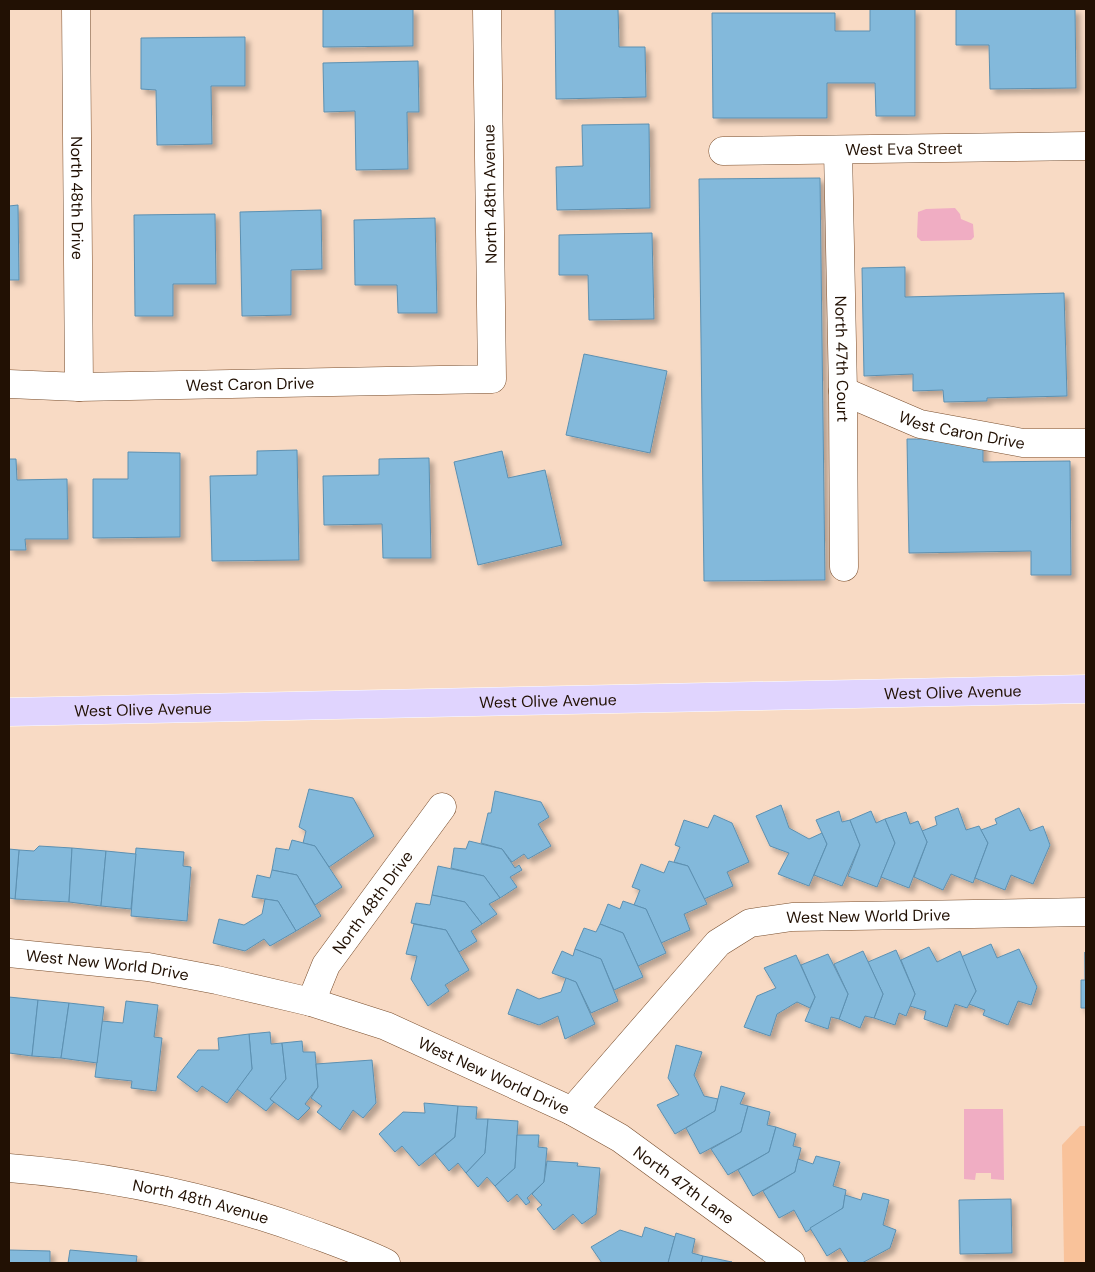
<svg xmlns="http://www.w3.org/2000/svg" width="1095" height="1272" font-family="'DM Sans',sans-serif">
  <defs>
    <filter id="shadow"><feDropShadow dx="4.5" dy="4.5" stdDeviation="2.5" flood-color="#0004"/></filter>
  </defs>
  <rect width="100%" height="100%" fill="#f8dac4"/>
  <!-- green -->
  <path fill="#f9c29a" d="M1080 1126H1086V1263H1064L1062 1145Z"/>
  <!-- water -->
  <g fill="#f0adc3">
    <path d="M955 208 960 214 961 219 973 224 974 237 971 240 921 241 917 237 918 212 926 209Z"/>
    <path d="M964 1109H1003L1004 1180 991 1179V1173H976L975 1180 964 1179Z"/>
  </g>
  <!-- building -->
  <g fill="#83b9db" stroke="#5c90b1" filter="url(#shadow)">
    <path d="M323 9H413V46L323 47Z"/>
    <path d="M555 9H618L619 47H645L646 97 556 99Z"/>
    <path d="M870 9H915V116H876L875 83H827V118H713L712 13H835V31H870Z"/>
    <path d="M956 9H1075L1076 88 990 89 989 45H956Z"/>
    <path d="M245 37V86H211L212 144 157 145 156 90 141 89V38Z"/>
    <path d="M418 61 419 112H407L408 169 356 170 355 111 324 112 323 63Z"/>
    <path d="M649 124 650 208 557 210 556 167 583 166 582 125Z"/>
    <path d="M820 178 825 580 704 581 699 179Z"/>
    <path d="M18 205 19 280H9V206Z"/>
    <path d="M321 210 322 269 291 270V315L242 316 240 212Z"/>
    <path d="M215 214 216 284H173V316H135L134 215Z"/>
    <path d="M435 218 437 313H398L397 285H355L354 220Z"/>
    <path d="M652 233 654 319 589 320 588 275H559V235Z"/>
    <path d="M905 267V297L1064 293 1067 396 987 398V401L944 402 943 390 913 391V374L864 376 862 268Z"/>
    <path d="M584 354 667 371 650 453 566 435Z"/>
    <path d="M907 439H983V462L1070 461 1071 575H1031V551L909 553Z"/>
    <path d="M297 450 299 560 212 561 210 476 257 475V451Z"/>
    <path d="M502 451 508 478 545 470 562 545 478 565 454 462Z"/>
    <path d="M128 452 180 453V537L93 538V479H128Z"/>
    <path d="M429 458 431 558H383L382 524 324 525 323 476 379 475V459Z"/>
    <path d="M9 459H16L17 480 67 479 68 539H25L26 550H9Z"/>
    <path d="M309 789 353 798 374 836 329 867 315 846 303 843 306 831 299 827Z"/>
    <path d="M495 791 541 802 549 817 538 824 551 846 528 859 524 854 512 862 502 849 481 843 488 813H491Z"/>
    <path d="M781 805 789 828 809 839 822 833 827 844 809 886 778 874 789 853 770 846 756 816Z"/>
    <path d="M958 808 966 830 979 826 988 843 973 883 951 874 943 890 914 877 927 842 922 831 937 825 935 817Z"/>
    <path d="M1019 808 1030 831 1043 826 1050 845 1033 884 1011 875 1005 890 975 878 988 843 981 830 997 824 995 819Z"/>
    <path d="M839 811 842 822 850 820 860 845 842 886 814 875 827 844 816 820Z"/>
    <path d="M871 811 876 823 885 819 895 843 877 887 848 876 860 845 850 820Z"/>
    <path d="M906 812 910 824 918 821 927 842 909 888 881 877 895 843 885 819Z"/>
    <path d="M714 815 732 823 749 862 727 872 733 886 704 899 688 866 674 862 680 847 675 845 684 820 708 828Z"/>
    <path d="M292 840 315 846 342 887 315 905 297 875 272 870 276 848 289 850Z"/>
    <path d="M469 841 502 849 515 868 519 865 522 870 510 877 517 887 500 898 484 876 451 868 454 848 466 849Z"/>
    <path d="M39 846 72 848 69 902 15 899 19 850 34 851Z"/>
    <path d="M72 848 106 851 101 906 69 902Z"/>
    <path d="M136 848 184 852 183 866 191 867 187 921 131 916Z"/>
    <path d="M9 849 19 850 15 899 9 898Z"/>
    <path d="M106 851 136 854 131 909 101 906Z"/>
    <path d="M669 861 688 866 707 904 684 914 690 930 661 943 646 909 634 905 640 890 632 887 641 864 664 873Z"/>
    <path d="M438 866 484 876 500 898 489 904 497 914 482 924 465 902 432 895Z"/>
    <path d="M272 870 297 875 321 916 296 931 278 901 252 897 257 875 270 878Z"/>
    <path d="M432 895 465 902 482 924 471 931 477 941 459 952 446 930 411 923 416 903 430 905Z"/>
    <path d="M265 899 278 901 296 931 270 946 264 939 245 951 213 943 219 919 244 925 262 914Z"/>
    <path d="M623 901 646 909 666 953 638 966 623 933 600 924 608 904 620 909Z"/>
    <path d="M414 924 446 930 469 970 445 985 449 991 428 1006 411 979 417 956 406 954Z"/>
    <path d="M600 924 623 933 643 977 614 990 601 959 575 949 584 928 596 932Z"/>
    <path d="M991 944 997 958 1019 949 1037 987 1031 1005 1018 1001 1008 1025 983 1015 985 1010 969 1004 976 991 961 957Z"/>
    <path d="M929 947 937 962 960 951 976 991 967 1008 955 1004 947 1027 924 1019 926 1011 910 1006 915 994 901 960Z"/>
    <path d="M575 949 601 959 618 1001 591 1013 576 982 552 973 562 951 573 956Z"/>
    <path d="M896 950 915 994 906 1016 899 1013 895 1025 874 1018 883 994 868 962Z"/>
    <path d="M863 951 883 994 874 1018 865 1016 860 1028 839 1019 848 994 834 964Z"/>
    <path d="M1085 952 1086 1008H1081V980H1085Z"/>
    <path d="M828 954 848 994 839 1019 831 1017 828 1029 805 1021 815 997 801 965Z"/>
    <path d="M796 955 815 997 810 1008 797 1002 777 1014 770 1036 744 1027 757 996 776 988 764 968Z"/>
    <path d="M566 978 576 982 595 1024 565 1039 558 1016 539 1025 508 1014 517 989 539 999 561 992Z"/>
    <path d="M9 997 38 1000 32 1056 9 1053Z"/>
    <path d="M38 1000 69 1003 61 1058 32 1056Z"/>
    <path d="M126 1001 158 1005 154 1037 162 1038 156 1091 131 1088 132 1081 95 1077 102 1021 123 1023Z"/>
    <path d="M69 1003 104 1007 97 1063 61 1058Z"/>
    <path d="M270 1032 271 1044 282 1043 286 1079 270 1099 274 1102 266 1111 237 1089 252 1069 249 1034Z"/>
    <path d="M249 1034 252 1069 227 1103 202 1086 197 1092 177 1077 198 1050H219L218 1038Z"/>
    <path d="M302 1041 303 1052H315L318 1087 305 1104 310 1108 298 1120 270 1099 286 1079 282 1043Z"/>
    <path d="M676 1045 702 1052 694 1075 704 1096 718 1099 715 1111 675 1134 657 1105 679 1095 668 1078Z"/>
    <path d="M372 1060 376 1103 363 1118 353 1110 340 1130 317 1112 322 1106 311 1098 318 1087 316 1064Z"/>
    <path d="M721 1086 745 1093 740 1104 748 1106 741 1132 700 1154 686 1128 715 1111Z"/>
    <path d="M424 1103 458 1106 455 1137 419 1166 402 1146 395 1152 379 1134 403 1112 425 1113Z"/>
    <path d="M458 1106 477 1107 476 1119H488L485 1153 466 1173 458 1163 449 1171 435 1154 455 1137Z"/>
    <path d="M748 1106 770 1112 767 1125 776 1127 769 1152 728 1175 711 1149 741 1132Z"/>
    <path d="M488 1119 518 1121 515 1168 495 1186 487 1177 478 1187 466 1173 485 1153Z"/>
    <path d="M776 1127 796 1134 793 1146 801 1148 795 1172 753 1196 738 1170 769 1152Z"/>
    <path d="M517 1135H539L538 1147 547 1148 544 1182 527 1198 530 1202 526 1205 517 1194 508 1202 495 1186 515 1168Z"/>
    <path d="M816 1156 840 1162 833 1186 846 1190 843 1208 806 1232 794 1210 779 1218 763 1191 795 1172 798 1159 813 1164Z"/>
    <path d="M547 1161 578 1163 577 1166 600 1168 596 1214 582 1224 573 1214 554 1230 537 1209 542 1205 532 1194 544 1182Z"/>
    <path d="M863 1193 889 1200 883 1225 896 1230 890 1248 862 1263H849L840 1248 827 1256 810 1228 843 1208 845 1195 861 1200Z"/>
    <path d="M1011 1199 1012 1253 960 1254 959 1200Z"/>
    <path d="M645 1227 675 1237 668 1263H602L591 1247 620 1230 642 1237Z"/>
    <path d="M676 1233 695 1239 692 1253 703 1256 701 1263H668Z"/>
    <path d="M9 1250 50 1251V1263H9Z"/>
    <path d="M70 1250 137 1256 136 1263H68Z"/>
    <path d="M703 1256 732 1262 701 1263Z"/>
  </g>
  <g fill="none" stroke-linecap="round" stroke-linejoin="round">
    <defs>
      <g id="minor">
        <path id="s1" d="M76 9 79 387"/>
        <path id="s2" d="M838 150 843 391 844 567"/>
        <path id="s3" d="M723 151 1086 146"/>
        <path id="s4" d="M9 384 79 387 492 379 487 9"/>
        <path id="s5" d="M843 391 920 424 1023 443H1086"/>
        <path id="s6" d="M9 953 148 967 217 980 311 1002 386 1026 572 1111 620 1138 791 1263"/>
        <path id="s7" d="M311 1002 326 965 442 807"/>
        <path id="s8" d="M572 1111 718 943 750 923 792 917 1086 912"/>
        <path id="s9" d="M9 1168C111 1176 212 1197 308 1232 335 1242 361 1251 386 1263"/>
      </g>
      <g id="major">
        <path id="s10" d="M9 712 1086 689"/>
      </g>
    </defs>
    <!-- minor casing -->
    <use href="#minor" stroke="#784d2c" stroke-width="29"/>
    <!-- major casing -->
    <use href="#major" stroke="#fff" stroke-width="29"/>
    <!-- minor -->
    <use href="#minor" stroke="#fff" stroke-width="28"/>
    <!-- major -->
    <use href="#major" stroke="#e0d4fe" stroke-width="28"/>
  </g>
  <g text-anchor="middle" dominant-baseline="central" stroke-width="4" stroke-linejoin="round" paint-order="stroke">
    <!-- street labels -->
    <g font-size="16" fill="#221104" stroke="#fff">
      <text stroke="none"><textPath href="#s3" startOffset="181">West Eva Street</textPath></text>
      <text transform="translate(490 194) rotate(-91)">North 48th Avenue</text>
      <text stroke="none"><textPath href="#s1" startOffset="189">North 48th Drive</textPath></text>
      <text stroke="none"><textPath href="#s2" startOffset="209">North 47th Court</textPath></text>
      <text stroke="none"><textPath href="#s4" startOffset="241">West Caron Drive</textPath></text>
      <text stroke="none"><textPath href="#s5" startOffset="126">West Caron Drive</textPath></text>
      <text stroke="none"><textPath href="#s10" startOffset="944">West Olive Avenue</textPath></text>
      <text stroke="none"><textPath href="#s10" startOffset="539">West Olive Avenue</textPath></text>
      <text stroke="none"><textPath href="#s10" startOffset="134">West Olive Avenue</textPath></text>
      <text stroke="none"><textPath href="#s7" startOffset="118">North 48th Drive</textPath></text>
      <text stroke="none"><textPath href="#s8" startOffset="379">West New World Drive</textPath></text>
      <text stroke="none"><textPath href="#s6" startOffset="99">West New World Drive</textPath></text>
      <text stroke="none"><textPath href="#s6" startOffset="504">West New World Drive</textPath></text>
      <text stroke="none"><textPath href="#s6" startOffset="724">North 47th Lane</textPath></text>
      <text stroke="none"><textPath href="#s9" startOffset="195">North 48th Avenue</textPath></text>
    </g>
  </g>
  <!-- border -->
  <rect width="1095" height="1272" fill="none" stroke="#221104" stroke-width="20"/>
</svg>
